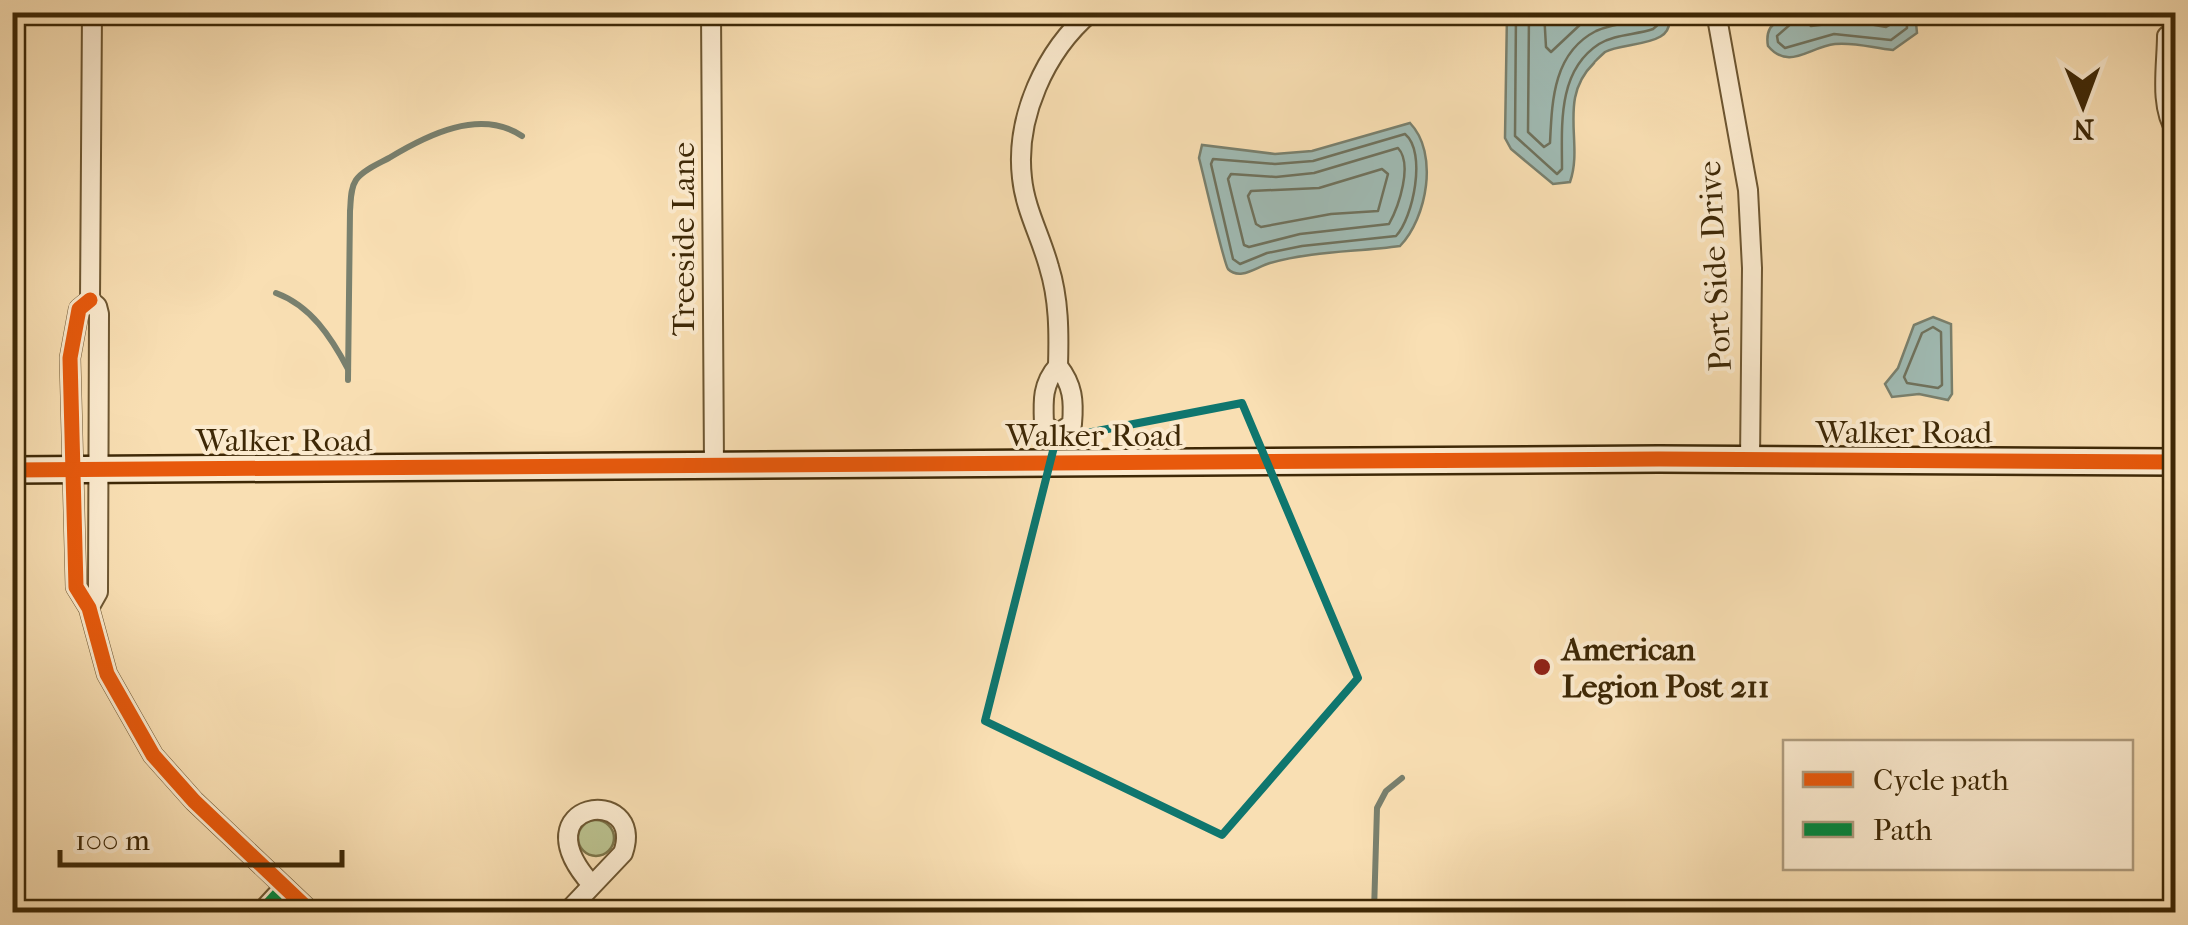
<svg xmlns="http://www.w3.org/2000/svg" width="2188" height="925" font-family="'IM FELL French Canon',serif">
  <rect width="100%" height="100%" fill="#f9dfb3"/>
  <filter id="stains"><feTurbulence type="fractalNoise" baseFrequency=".002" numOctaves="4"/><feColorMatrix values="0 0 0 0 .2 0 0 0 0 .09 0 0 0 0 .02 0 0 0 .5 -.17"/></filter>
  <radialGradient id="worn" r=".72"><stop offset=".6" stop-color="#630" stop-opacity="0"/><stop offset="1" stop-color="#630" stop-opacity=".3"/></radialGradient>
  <!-- green -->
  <circle fill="#bbc28f" stroke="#7c754a" stroke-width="2.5" cx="596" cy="838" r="18"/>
  <!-- water -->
  <g fill="#a0bbb4" stroke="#79806e" stroke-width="2.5">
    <path d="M1823 12 1915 13 1917 33 1893 50C1873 48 1855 42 1835 44 1809 47 1789 71 1768 46 1762 13 1799 15 1823 12Z"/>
    <path d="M1507 13 1667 12C1681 48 1624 41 1605 52 1605 52 1594 62 1594 63 1557 99 1584 143 1570 182L1553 184 1511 149 1505 138Z"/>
    <path d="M1410 123C1439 153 1427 218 1400 246 1357 252 1312 251 1270 263 1256 267 1240 281 1228 269 1224 264 1203 173 1199 158L1202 145 1275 154 1312 151Z"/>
    <path d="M1933 317 1951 324 1952 394 1948 400 1919 394 1892 397 1885 384 1898 368 1914 325Z"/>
  </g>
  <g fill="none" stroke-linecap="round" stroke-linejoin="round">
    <!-- shore -->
    <g stroke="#6f725d" stroke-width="2.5">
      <path d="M1516 12 1515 136 1557 174 1562 169C1562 126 1557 71 1599 44 1615 34 1636 35 1653 29L1660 23 1659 12"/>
      <path d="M1529 12 1528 132 1544 147 1550 143C1552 101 1553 53 1596 31 1611 24 1627 23 1643 20L1646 12"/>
      <path d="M1544 12 1546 47 1551 52 1584 21 1605 12"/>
      <path d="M1795 12 1793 22 1777 36 1778 42 1785 48 1834 34 1891 40 1907 28 1906 12"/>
      <path d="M1807 12V22L1811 26 1852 21 1886 27 1893 23 1894 12"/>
      <path d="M1405 134C1427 152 1413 218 1396 236L1302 246 1267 253 1240 264 1233 259 1211 164 1213 159 1275 164 1313 161Z"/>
      <path d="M1398 148C1413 164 1399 206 1389 224L1300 234 1249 247 1244 245 1228 179 1231 174 1276 177 1314 173Z"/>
      <path d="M1382 169 1388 174 1378 211 1331 214 1261 227 1256 224 1248 196 1251 191 1319 188Z"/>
      <path d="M1933 327 1941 332 1942 385 1938 388 1907 383 1904 377 1922 333Z"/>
    </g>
    <!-- stream -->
    <g stroke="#79806e" stroke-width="6">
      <path d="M276 293C311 306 331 337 348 369"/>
      <path d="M348 380 350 211C351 201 350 189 356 180 363 170 378 164 389 158 427 135 480 108 522 136"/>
      <path d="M1374 912 1377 808 1386 791 1402 778"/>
    </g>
    <defs>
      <g id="street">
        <path d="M711 12 714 465"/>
        <path d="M1716 12 1748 190 1752 268 1750 459"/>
        <path d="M2167 36C2167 64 2159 107 2176 131"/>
        <path d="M90 300 79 309 70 358 76 587 89 608 107 674 153 755 194 801 311 912"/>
        <path d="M1058 366C1059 333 1059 299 1049 267 1041 237 1025 209 1022 178 1015 118 1045 51 1091 12"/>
        <path d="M1058 366C1073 385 1074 401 1072 424L1057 434 1044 424C1043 401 1042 384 1058 366Z"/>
        <path d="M89 608 98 592 99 314 97 306 90 300 92 12"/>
        <path d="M261 912 284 887"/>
        <path d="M567 912 623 853C647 784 516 800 592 885"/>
      </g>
      <path id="secondary" d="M12 470 1659 459 2176 462"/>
    </defs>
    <!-- street casing -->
    <use href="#street" stroke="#6d5631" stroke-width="22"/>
    <!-- secondary casing -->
    <use href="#secondary" stroke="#3e2806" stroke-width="30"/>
    <!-- street -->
    <use href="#street" stroke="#fbeace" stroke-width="18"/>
    <!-- secondary -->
    <use href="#secondary" stroke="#fbeace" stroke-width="25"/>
    <!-- quiet -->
    <path stroke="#00873e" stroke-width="12" stroke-dasharray="25 12" stroke-linecap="butt" d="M261 912 284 887"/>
    <defs>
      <g id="cycleway">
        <path d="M90 300 79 309 70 358 76 587 89 608 107 674 153 755 194 801 311 912"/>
        <path d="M12 470 1659 459 2176 462"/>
      </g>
    </defs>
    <!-- cycleway casing -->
    <use href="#cycleway" stroke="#fbeace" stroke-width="21"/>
    <!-- cycleway -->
    <use href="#cycleway" stroke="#e8590c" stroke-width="15"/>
  </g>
  <!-- marked area -->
  <path fill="none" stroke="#0f766e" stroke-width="8" stroke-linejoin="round" d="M1242 403 1358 678 1222 835 985 721 1056 439Z"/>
  <!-- markers -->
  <circle fill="#8f2418" stroke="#fbeace" stroke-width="4" cx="1542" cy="667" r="10"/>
  <g text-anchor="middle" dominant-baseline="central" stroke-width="8" stroke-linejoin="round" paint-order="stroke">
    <!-- street labels -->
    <g font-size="32" fill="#3e2806" stroke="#fbeace">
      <text transform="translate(683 239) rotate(-90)">Treeside Lane</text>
      <text transform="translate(1715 266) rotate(-93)">Port Side Drive</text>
      <text x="1904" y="432">Walker Road</text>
      <text x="1094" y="435">Walker Road</text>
      <text x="284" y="440">Walker Road</text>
    </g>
    <!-- poi labels -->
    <g font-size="32" font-weight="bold" fill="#3e2806" stroke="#fbeace" text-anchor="start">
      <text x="1562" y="649">American<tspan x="1562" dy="37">Legion Post 211</tspan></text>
    </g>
  </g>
  <!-- margin -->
  <rect width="2188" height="925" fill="none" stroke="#f9dfb3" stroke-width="50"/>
  <rect x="15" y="15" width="2158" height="895" fill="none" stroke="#3e2806" stroke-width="5"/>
  <rect x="25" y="25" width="2138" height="875" fill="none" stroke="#3e2806" stroke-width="2.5"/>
  <!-- legend -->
  <rect x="1783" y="740" width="350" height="130" fill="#fbeace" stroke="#af9c7e" stroke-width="2.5"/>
  <rect x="1803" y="772" width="50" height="15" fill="#e8590c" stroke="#af9c7e" stroke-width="2.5"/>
  <text x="1873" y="790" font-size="30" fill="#3e2806">Cycle path</text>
  <rect x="1803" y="822" width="50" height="15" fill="#00873e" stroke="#af9c7e" stroke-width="2.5"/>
  <text x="1873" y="840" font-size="30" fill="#3e2806">Path</text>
  <!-- north arrow -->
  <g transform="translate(2083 105) rotate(179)" stroke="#fbeace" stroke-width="8" paint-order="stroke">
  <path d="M0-8L18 38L0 25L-18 38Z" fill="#3e2806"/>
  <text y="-15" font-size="28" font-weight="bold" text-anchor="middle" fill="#3e2806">N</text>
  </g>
  <!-- scale -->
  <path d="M60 850v15h282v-15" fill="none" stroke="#3e2806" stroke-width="5"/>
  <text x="75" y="850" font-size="30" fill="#3e2806" stroke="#fbeace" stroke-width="8" paint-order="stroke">100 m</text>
  <rect width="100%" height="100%" filter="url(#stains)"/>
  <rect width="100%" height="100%" fill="url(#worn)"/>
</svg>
